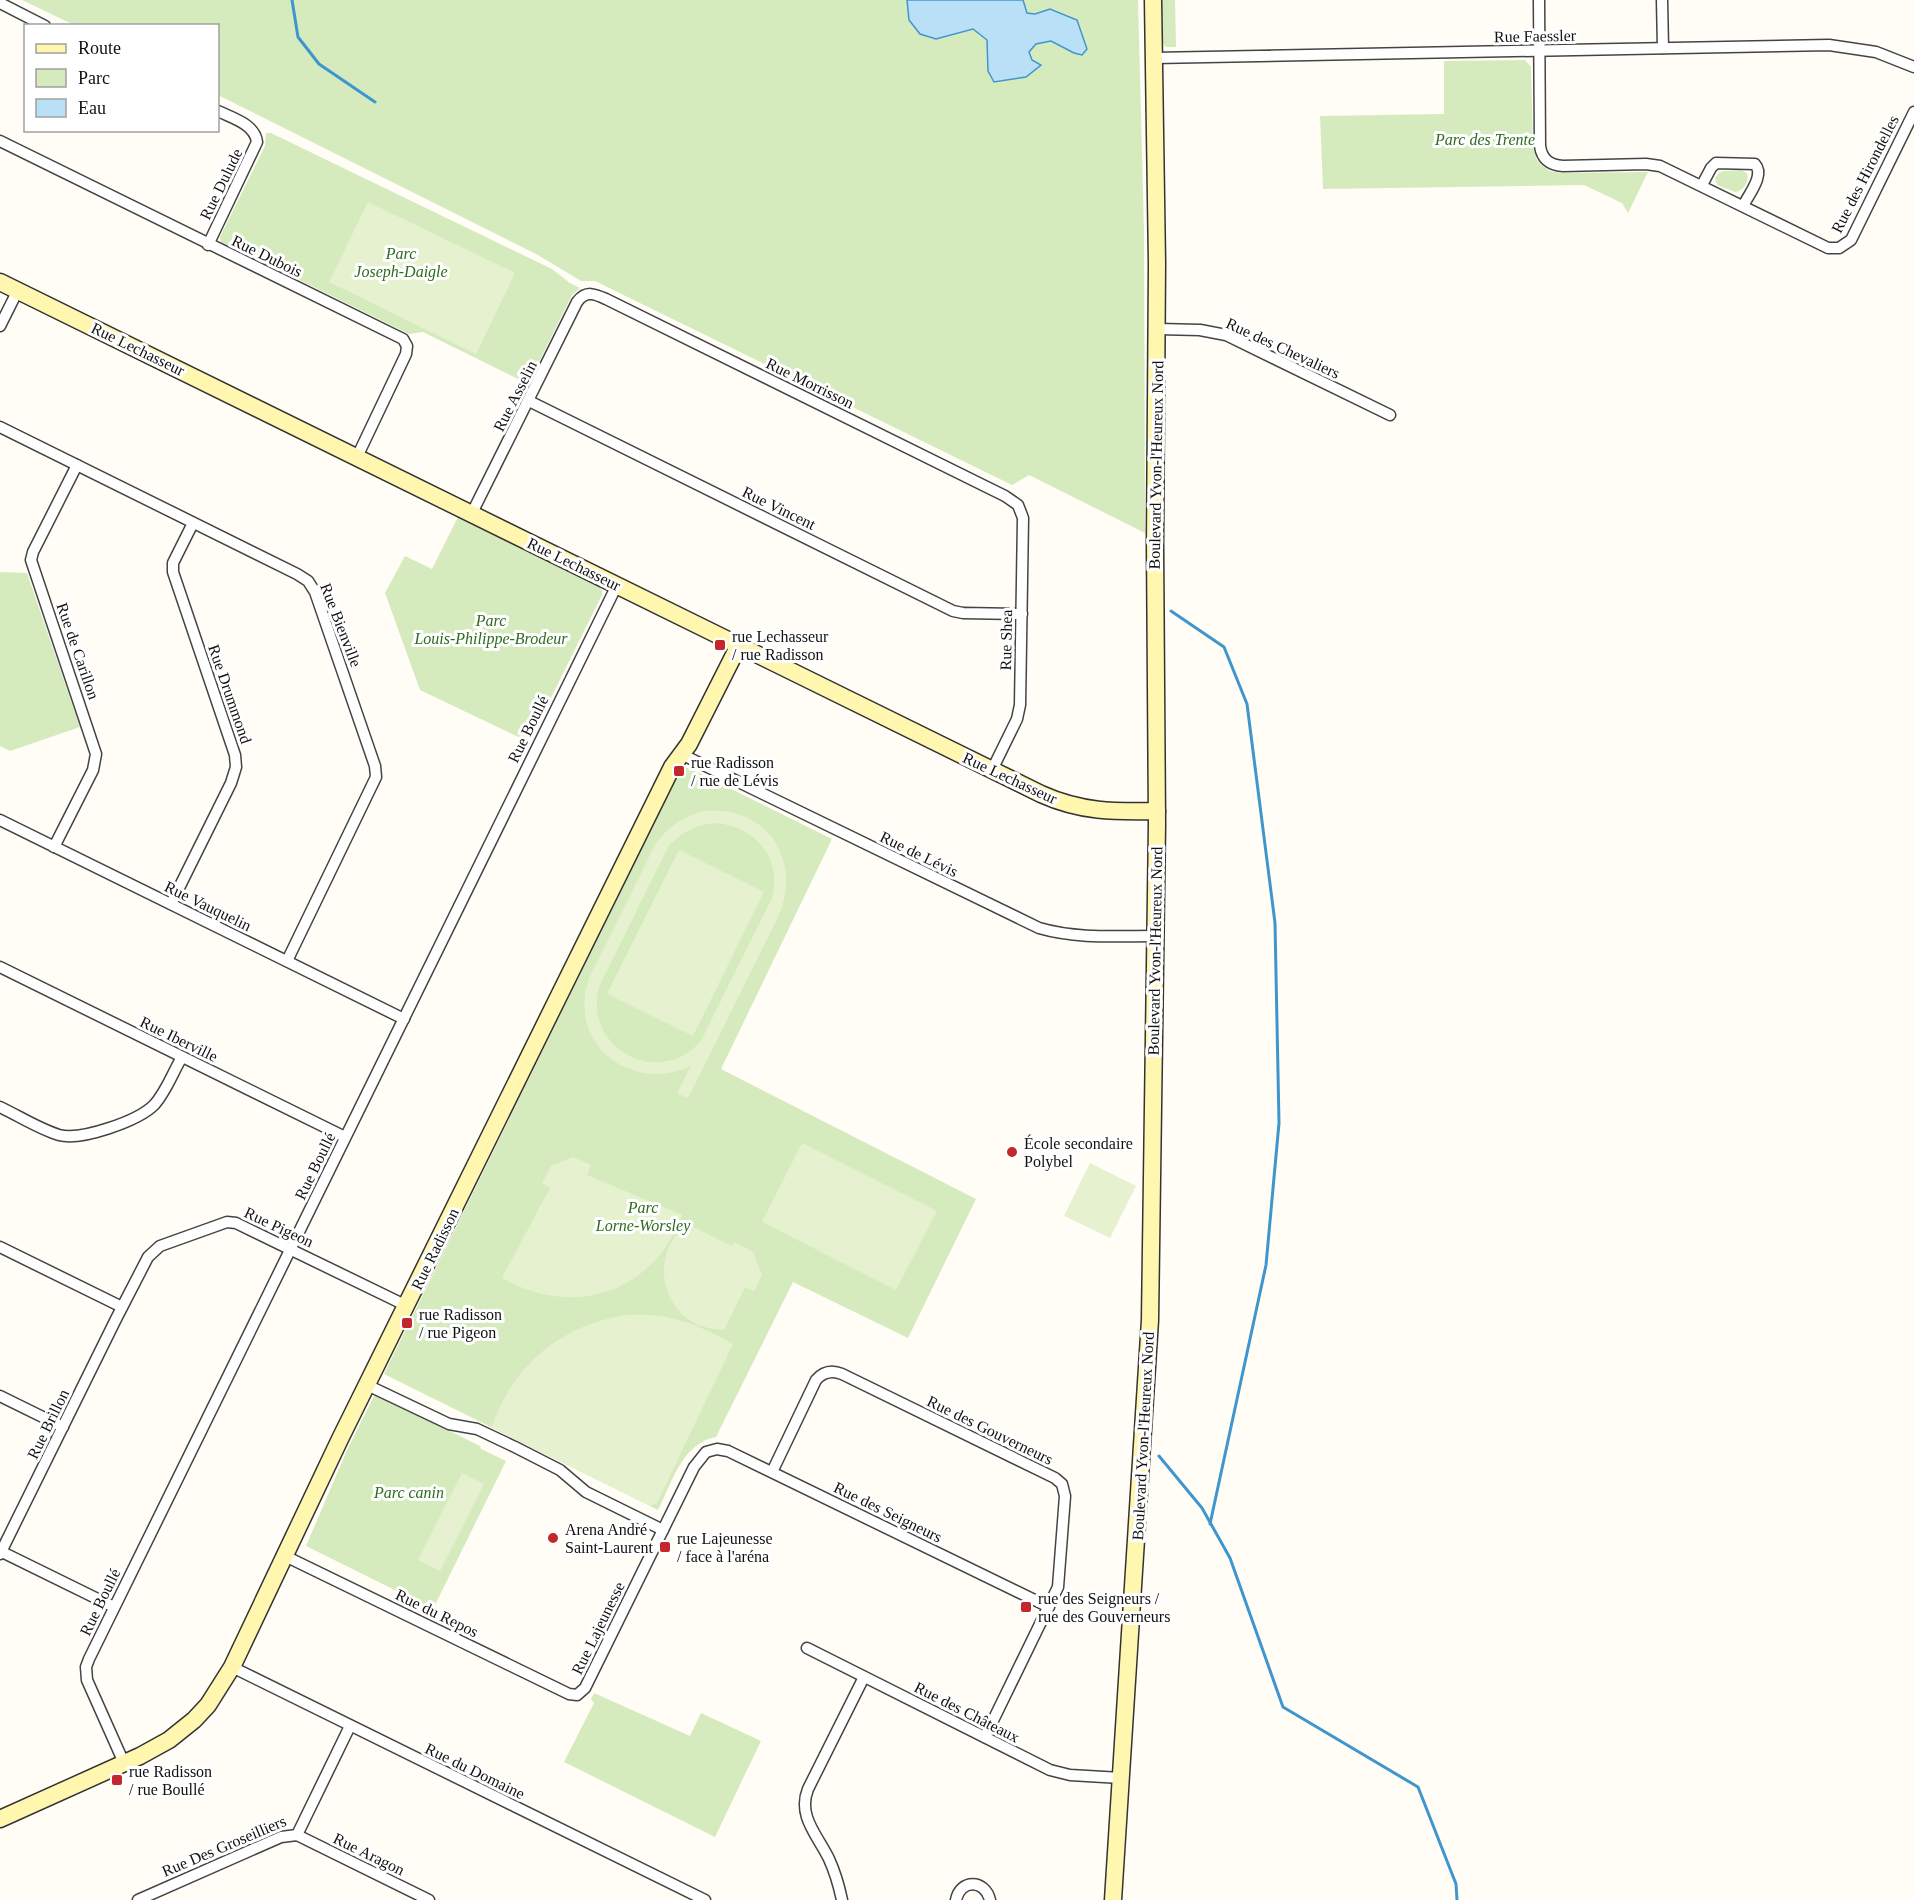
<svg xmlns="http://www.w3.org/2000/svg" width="1914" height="1900" font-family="'Times New Roman',serif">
  <rect width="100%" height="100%" fill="#fffdf5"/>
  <!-- green -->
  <g fill="#d5ebbd">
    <path d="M22 0H1138L1144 231 1145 533 1029 475 1012 485 595 281H581L576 278 538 255 218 95V26L74 25Z"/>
    <path d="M1160 0H1175L1176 47H1166L1161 41Z"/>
    <path d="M1525 60 1531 67 1533 147 1536 158 1541 165 1550 171 1561 173 1648 172 1628 213 1622 203 1584 185 1323 189 1320 116 1444 114V61Z"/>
    <path d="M266 133H271L552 269 570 283 580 288 572 295 528 384 423 332 409 334 235 248C226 246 221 248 220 237L265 146Z"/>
    <path d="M1724 171 1741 170 1747 173C1750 182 1743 191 1735 192L1717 185 1715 178 1719 173Z"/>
    <path d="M458 517 598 586 602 590V595L529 742 420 690 385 593 405 556 432 569Z"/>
    <path d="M0 572 27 573 80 727 10 751 0 746Z"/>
    <path d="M684 768H689L832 839 721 1069 976 1199 908 1338 793 1282 716 1437C682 1443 672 1483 658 1510L384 1374 680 771Z"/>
    <path d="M375 1394 480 1446 481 1449 506 1461 433 1609 306 1546 348 1448Z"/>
    <path d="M594 1693 690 1736 701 1713 761 1741 715 1837 564 1762 594 1703 591 1699Z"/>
  </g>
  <!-- pitch -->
  <g fill="#e6f2cf" fill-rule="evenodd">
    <path d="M368 202 515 273 476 354 329 282Z"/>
    <path d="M705 811C768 805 803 862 778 917L688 1098 677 1093 691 1066C629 1094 565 1042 590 976L656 843C669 826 684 816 705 811ZM716 823C755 826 783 859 772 898L701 1041C659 1089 583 1049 599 987L668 847C681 832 697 824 716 823Z"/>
    <path d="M679 850 764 892 693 1036 607 994Z"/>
    <path d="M802 1143 937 1211 896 1290 762 1222Z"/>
    <path d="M573 1157 591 1165 587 1175 682 1215C676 1228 671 1241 662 1252 621 1304 557 1309 502 1278L550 1188 542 1183 551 1166Z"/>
    <path d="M1090 1163 1136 1186 1110 1238 1064 1216Z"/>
    <path d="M687 1224 732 1246 734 1242 753 1252 762 1275 754 1291 745 1287 724 1330C711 1329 699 1327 688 1319 663 1301 656 1263 674 1238 678 1233 683 1228 687 1224Z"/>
    <path d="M626 1315C672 1313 694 1323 733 1344L657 1503 650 1506 492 1427C512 1365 562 1325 626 1315Z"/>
    <path d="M462 1473 484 1484 440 1571 418 1560Z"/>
  </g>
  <!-- water -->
  <path fill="#b9e0f7" stroke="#3f96cf" stroke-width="1.5" d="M907 0H1023L1027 13 1035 14 1050 9 1077 20 1087 49 1082 55 1074 53 1051 41 1036 44 1029 52 1032 60 1041 65 1026 77 994 82 988 71 987 40 973 29 936 39 920 34 909 20Z"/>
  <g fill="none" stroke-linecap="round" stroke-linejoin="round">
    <!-- stream -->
    <g stroke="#3f96cf" stroke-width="3">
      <path d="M292 0 298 37 319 64 375 102"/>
      <path d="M1171 611 1224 647 1247 704 1275 923 1279 1123 1266 1265 1210 1524"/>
      <path d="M1159 1456 1202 1508 1230 1558 1283 1707 1418 1787 1456 1884 1457 1900"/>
    </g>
    <defs>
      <g id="street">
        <path d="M1539 0 1540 146C1542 160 1550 165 1563 166L1646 164 1660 166 1828 248H1839L1851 240 1914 112"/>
        <path d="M1662 0 1663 48"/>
        <path d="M0 3 45 26"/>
        <path d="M1154 58 1829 45 1876 52 1914 67"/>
        <path d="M0 141 403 339 407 346 406 354 357 457"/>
        <path d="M1702 185 1711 168 1716 163 1755 164C1765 175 1749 194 1743 206"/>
        <path d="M208 245 257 142C255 124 232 118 218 111"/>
        <path d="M0 326 18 290"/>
        <path d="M1158 329 1200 330 1226 335 1390 415"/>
        <path d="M529 401 953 611 963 613 1022 614"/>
        <path d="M0 427 297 574 308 581 315 592 375 766 376 777 287 961"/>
        <path d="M472 513 577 302C586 290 595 294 606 299L1005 496 1018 505 1023 518 1020 705 1017 719 992 770"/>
        <path d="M681 754 1039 928C1077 939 1116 936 1155 936"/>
        <path d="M0 820 404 1019"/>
        <path d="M54 847 93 770 96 754 31 560 33 552 77 465"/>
        <path d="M171 904 231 783 236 767 235 755 173 572V563L193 523"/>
        <path d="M0 967 345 1137"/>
        <path d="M0 1107C19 1116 39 1129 59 1135 81 1141 138 1121 154 1105 166 1092 173 1072 182 1057"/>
        <path d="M0 1247 122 1307"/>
        <path d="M367 1385 449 1424 477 1429 515 1447 560 1470 586 1492 663 1530"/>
        <path d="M0 1396 63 1427"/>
        <path d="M772 1472 816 1380C823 1372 832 1370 842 1374L1055 1478 1062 1484 1065 1496 1058 1587 985 1737"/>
        <path d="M0 1551 114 1607"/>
        <path d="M0 1554 116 1319 148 1257 160 1246 227 1222 236 1223 407 1306"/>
        <path d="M285 1556 569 1694 577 1695 585 1688 694 1467 706 1452 717 1449 728 1451 1049 1607"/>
        <path d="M807 1648 1050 1770 1070 1775 1121 1778"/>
        <path d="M232 1667 705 1900"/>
        <path d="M124 1763 87 1680 86 1667 89 1659 617 585"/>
        <path d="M297 1835 429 1900"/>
        <path d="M138 1900 281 1837 297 1835 350 1726"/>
        <path d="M842 1900C839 1886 835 1872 829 1859 818 1836 797 1816 808 1789L864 1677"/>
        <path d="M956 1900C960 1879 985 1879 990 1900"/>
      </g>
      <g id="secondary">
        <path d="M0 282 1041 794C1081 812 1114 812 1157 811"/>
        <path d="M0 1819 140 1756 169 1740 194 1720 208 1705 232 1667 340 1439 672 767 689 744 739 645"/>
        <path d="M1113 1900 1150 1320 1157 824 1155 544 1157 264 1153 0"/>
      </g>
    </defs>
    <!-- street casing -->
    <use href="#street" stroke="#444" stroke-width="13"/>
    <!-- secondary casing -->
    <use href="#secondary" stroke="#333" stroke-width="19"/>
    <!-- street -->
    <use href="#street" stroke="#fff" stroke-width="10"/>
    <!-- secondary -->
    <use href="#secondary" stroke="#fff6b0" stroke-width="16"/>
  </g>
  <!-- markers -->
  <g fill="#c4262e" stroke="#fff" stroke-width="2">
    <rect x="714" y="639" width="12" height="12" rx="3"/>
    <rect x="673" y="765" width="12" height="12" rx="3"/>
    <circle cx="1012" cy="1152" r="6"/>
    <rect x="401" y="1317" width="12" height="12" rx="3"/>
    <circle cx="553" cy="1538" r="6"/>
    <rect x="659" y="1541" width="12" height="12" rx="3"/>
    <rect x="1020" y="1601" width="12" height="12" rx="3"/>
    <rect x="111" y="1774" width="12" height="12" rx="3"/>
  </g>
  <g text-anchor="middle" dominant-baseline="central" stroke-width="6" stroke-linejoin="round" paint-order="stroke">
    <!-- street labels -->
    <g font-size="16" fill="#111" stroke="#fff">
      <text transform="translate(1535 36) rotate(-1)">Rue Faessler</text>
      <text transform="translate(1865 174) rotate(-63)">Rue des Hirondelles</text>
      <text transform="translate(221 184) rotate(-64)">Rue Dulude</text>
      <text transform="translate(267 256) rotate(26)">Rue Dubois</text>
      <text transform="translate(1283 348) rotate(25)">Rue des Chevaliers</text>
      <text transform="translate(138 349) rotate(26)">Rue Lechasseur</text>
      <text transform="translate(810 383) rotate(26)">Rue Morrisson</text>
      <text transform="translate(515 396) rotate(-63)">Rue Asselin</text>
      <text transform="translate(1156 465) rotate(-89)">Boulevard Yvon-l'Heureux Nord</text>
      <text transform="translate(779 508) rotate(26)">Rue Vincent</text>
      <text transform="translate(574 564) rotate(26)">Rue Lechasseur</text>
      <text transform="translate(341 625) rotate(69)">Rue Bienville</text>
      <text transform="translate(1006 640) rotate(-89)">Rue Shea</text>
      <text transform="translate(78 651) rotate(71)">Rue de Carillon</text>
      <text transform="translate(230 694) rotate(71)">Rue Drummond</text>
      <text transform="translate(528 729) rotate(-64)">Rue Boullé</text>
      <text transform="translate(1010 778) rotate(25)">Rue Lechasseur</text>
      <text transform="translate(919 854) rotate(26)">Rue de Lévis</text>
      <text transform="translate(208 906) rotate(26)">Rue Vauquelin</text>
      <text transform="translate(1155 951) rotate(-89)">Boulevard Yvon-l'Heureux Nord</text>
      <text transform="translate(179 1039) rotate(26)">Rue Iberville</text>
      <text transform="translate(315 1166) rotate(-64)">Rue Boullé</text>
      <text transform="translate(279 1227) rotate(25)">Rue Pigeon</text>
      <text transform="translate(435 1249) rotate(-64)">Rue Radisson</text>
      <text transform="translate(48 1424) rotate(-64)">Rue Brillon</text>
      <text transform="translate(990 1430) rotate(26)">Rue des Gouverneurs</text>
      <text transform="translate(1143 1436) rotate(-87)">Boulevard Yvon-l'Heureux Nord</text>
      <text transform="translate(888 1512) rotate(26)">Rue des Seigneurs</text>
      <text transform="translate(100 1602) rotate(-64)">Rue Boullé</text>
      <text transform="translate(437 1613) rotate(26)">Rue du Repos</text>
      <text transform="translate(598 1628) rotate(-64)">Rue Lajeunesse</text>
      <text transform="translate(967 1712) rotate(27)">Rue des Châteaux</text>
      <text transform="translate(475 1771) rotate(26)">Rue du Domaine</text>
      <text transform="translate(224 1846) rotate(-23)">Rue Des Groseilliers</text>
      <text transform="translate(369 1854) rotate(26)">Rue Aragon</text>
    </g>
    <!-- park labels -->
    <g font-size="16" font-style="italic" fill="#2f6b1f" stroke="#fff">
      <text x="1485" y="139">Parc des Trente</text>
      <text x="401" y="253">Parc<tspan x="401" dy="18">Joseph-Daigle</tspan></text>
      <text x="491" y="620">Parc<tspan x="491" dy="18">Louis-Philippe-Brodeur</tspan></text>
      <text x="643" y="1207">Parc<tspan x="643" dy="18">Lorne-Worsley</tspan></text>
      <text x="409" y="1492">Parc canin</text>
    </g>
    <!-- poi labels -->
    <g font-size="16" fill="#111" stroke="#fff" text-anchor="start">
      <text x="732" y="636">rue Lechasseur<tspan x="732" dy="18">/ rue Radisson</tspan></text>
      <text x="691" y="762">rue Radisson<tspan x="691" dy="18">/ rue de Lévis</tspan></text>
      <text x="1024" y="1143">École secondaire<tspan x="1024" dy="18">Polybel</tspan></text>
      <text x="419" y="1314">rue Radisson<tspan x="419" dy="18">/ rue Pigeon</tspan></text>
      <text x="565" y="1529">Arena André<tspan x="565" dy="18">Saint-Laurent</tspan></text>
      <text x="677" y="1538">rue Lajeunesse<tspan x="677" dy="18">/ face à l'aréna</tspan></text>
      <text x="1038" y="1598">rue des Seigneurs /<tspan x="1038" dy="18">rue des Gouverneurs</tspan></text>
      <text x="129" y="1771">rue Radisson<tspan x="129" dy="18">/ rue Boullé</tspan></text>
    </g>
  </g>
  <!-- legend -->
  <rect x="24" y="24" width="195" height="108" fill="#ffffff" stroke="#a0a0a0" stroke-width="1.5"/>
  <rect x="36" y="44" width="30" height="9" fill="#fff6b0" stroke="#a0a0a0" stroke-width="1.5"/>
  <text x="78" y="54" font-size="18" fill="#111111">Route</text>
  <rect x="36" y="69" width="30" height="18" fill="#d5ebbd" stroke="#a0a0a0" stroke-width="1.5"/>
  <text x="78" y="84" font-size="18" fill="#111111">Parc</text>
  <rect x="36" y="99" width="30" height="18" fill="#b9e0f7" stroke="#a0a0a0" stroke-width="1.5"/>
  <text x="78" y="114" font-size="18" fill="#111111">Eau</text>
</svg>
